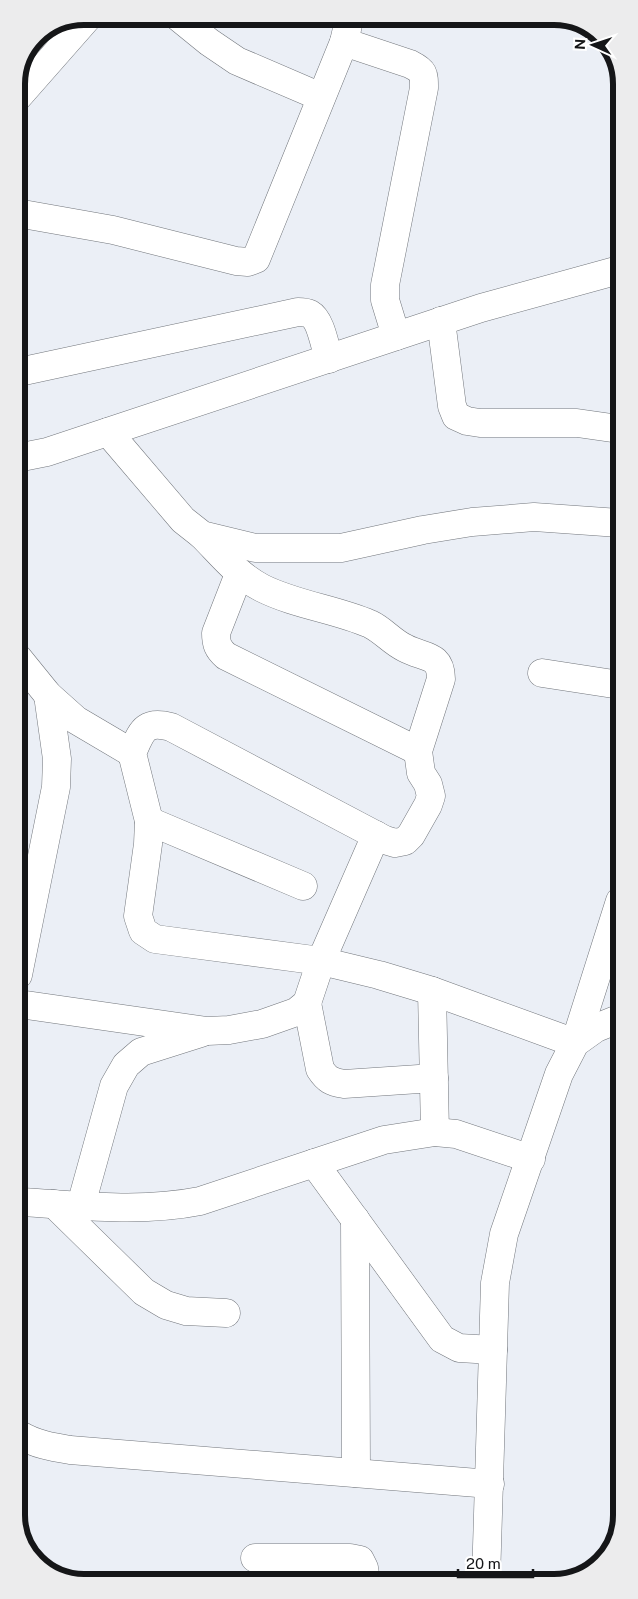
<svg xmlns="http://www.w3.org/2000/svg" width="638" height="1599" font-family="'Public Sans',sans-serif">
  <rect width="100%" height="100%" fill="#ebeff6"/>
  <g fill="none" stroke-linecap="round" stroke-linejoin="round">
    <defs>
      <g id="street">
        <path d="M177 16 209 42 237 61 321 97"/>
        <path d="M344 42 410 64C424 71 424 73 424 88L385 285V300L396 336"/>
        <path d="M16 99 89 16"/>
        <path d="M17 213 113 230 236 261 248 262 256 259 344 42 350 16"/>
        <path d="M441 321 452 406 456 416 467 421 480 423H577L619 429"/>
        <path d="M19 372 298 312C302 312 306 312 310 314 321 320 325 347 329 359"/>
        <path d="M108 432 183 520 202 535 255 548H341L423 530 472 522 534 517 619 523"/>
        <path d="M202 535C221 554 237 575 262 588 296 605 335 609 370 624 383 630 392 642 405 648 423 658 441 653 441 679L418 751 421 773 428 784 431 796 428 805 411 835 405 841 395 843 385 840 171 727C144 720 142 731 132 753L149 821 148 844 138 916 143 931 155 939 321 961 379 975 432 991 575 1043 620 901"/>
        <path d="M239 574 216 633C216 644 218 649 226 656L418 751"/>
        <path d="M18 658 48 695 76 720 132 753"/>
        <path d="M542 673 620 685"/>
        <path d="M149 821 303 886"/>
        <path d="M18 975 56 787 57 759 48 695"/>
        <path d="M432 991 435 1132"/>
        <path d="M307 1003 320 1069C327 1080 332 1082 344 1084L434 1078"/>
        <path d="M19 1004 207 1031 229 1030 262 1024 296 1012 307 1003 321 961 376 835"/>
        <path d="M314 1163 442 1339 459 1348 493 1350"/>
        <path d="M19 1202C79 1205 140 1213 200 1201L384 1140 435 1132 456 1134 531 1159"/>
        <path d="M54 1204 144 1292 166 1305 186 1311 226 1313"/>
        <path d="M81 1205 114 1086 126 1065 141 1052 201 1033"/>
        <path d="M355 1219 356 1473"/>
        <path d="M20 1435C35 1444 52 1447 70 1450L490 1484"/>
        <path d="M255 1558H350L360 1560 364 1568 366 1581"/>
        <path d="M486 1580 495 1283 504 1234 559 1074 575 1043 596 1028 621 1018"/>
      </g>
      <path id="secondary" d="M17 458 47 452 481 308 619 270"/>
    </defs>
    <!-- street casing -->
    <use href="#street" stroke="#72767c" stroke-width="29"/>
    <!-- secondary casing -->
    <use href="#secondary" stroke="#72767c" stroke-width="29"/>
    <!-- street -->
    <use href="#street" stroke="#fff" stroke-width="28"/>
    <!-- secondary -->
    <use href="#secondary" stroke="#fff" stroke-width="28"/>
  </g>
  <!-- crop -->
  <path d="M0 0H638V1599H0ZM84 25H554A59 59 0 0 1 613 84V1515A59 59 0 0 1 554 1574H84A59 59 0 0 1 25 1515V84A59 59 0 0 1 84 25Z" fill="#ececed" fill-rule="evenodd"/>
  <path fill="none" stroke="#151618" stroke-width="6" d="M84 25H554A59 59 0 0 1 613 84V1515A59 59 0 0 1 554 1574H84A59 59 0 0 1 25 1515V84A59 59 0 0 1 84 25Z"/>
  <!-- north arrow -->
  <g transform="translate(593 45) rotate(273)" stroke="#ffffff" stroke-width="4" paint-order="stroke">
  <path d="M0-4L9 19L0 12L-9 19Z" fill="#151618"/>
  <text y="-8" font-size="14" font-weight="bold" text-anchor="middle" fill="#151618">N</text>
  </g>
  <!-- scale -->
  <path d="M458 1569v8h75v-8" fill="none" stroke="#151618" stroke-width="2.5"/>
  <text x="466" y="1569" font-size="15" fill="#151618" stroke="#ffffff" stroke-width="4" paint-order="stroke">20 m</text>
</svg>
